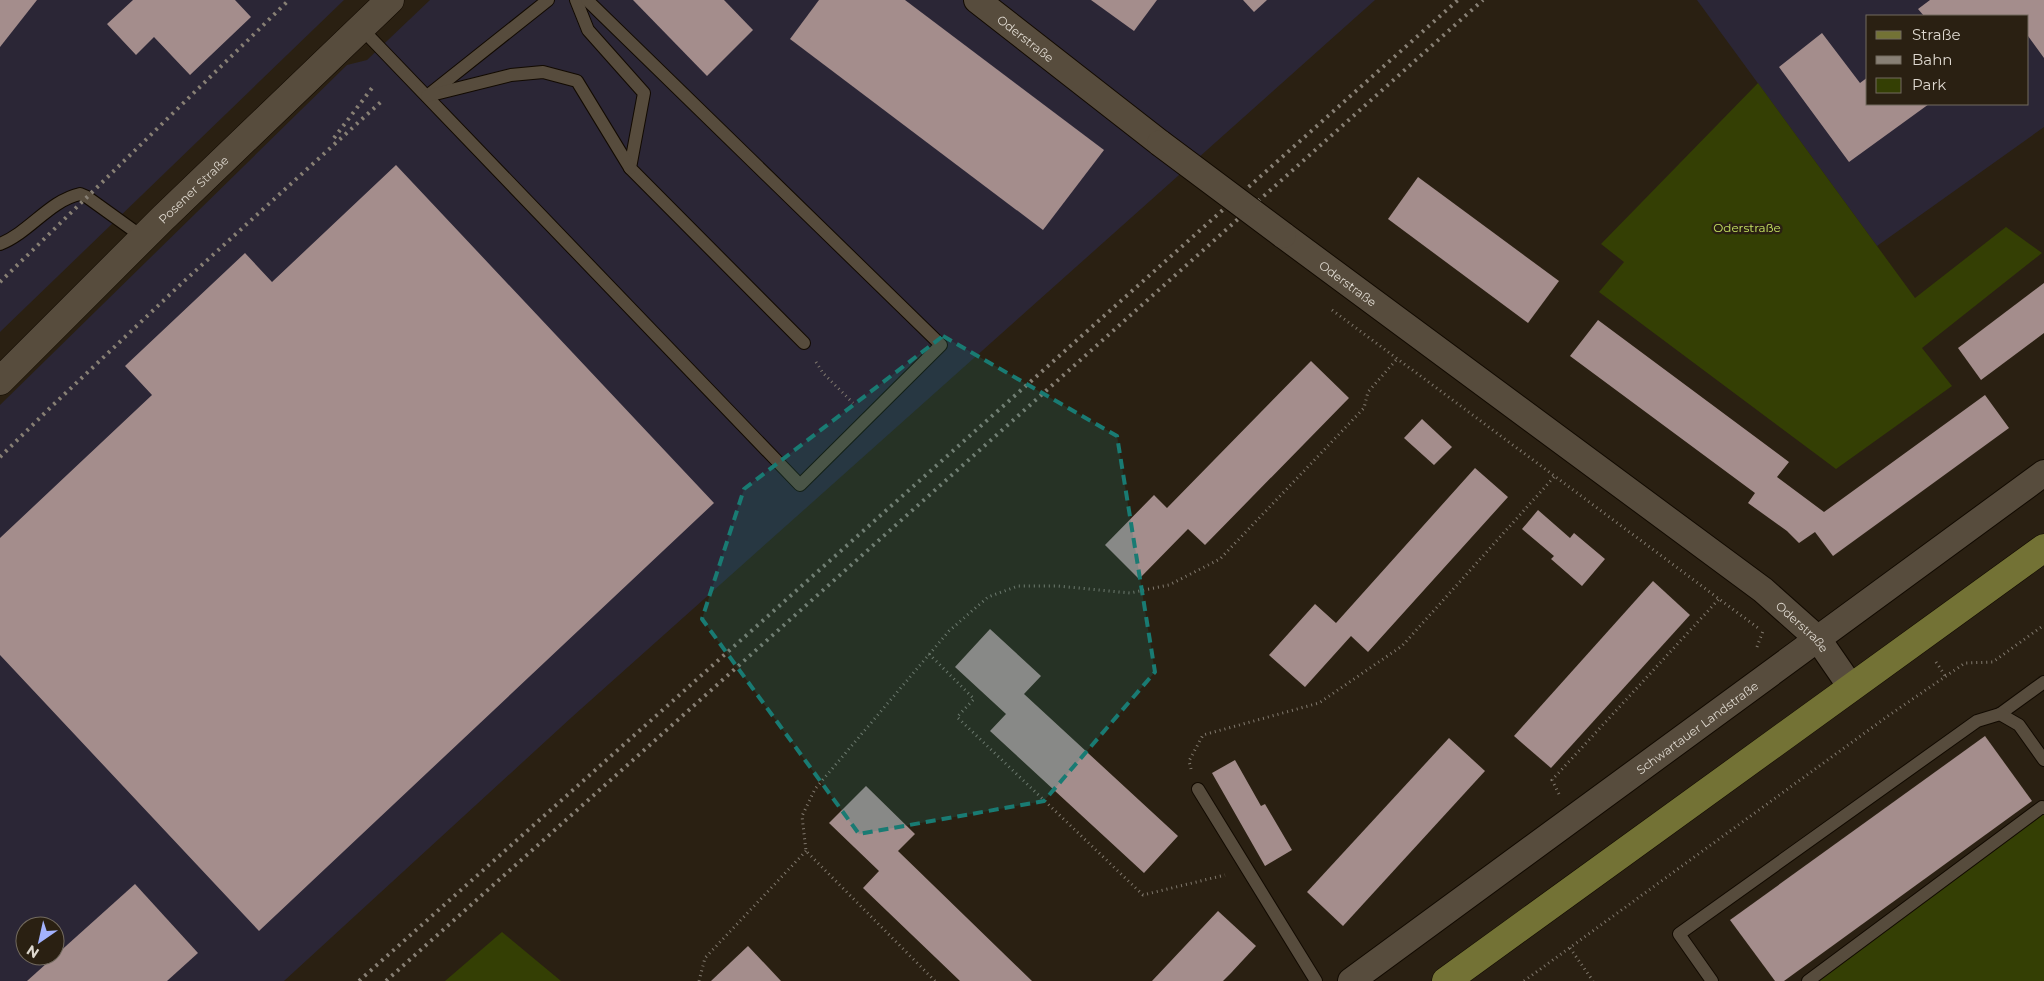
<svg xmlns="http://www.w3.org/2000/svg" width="2044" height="981" font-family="Montserrat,sans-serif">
  <rect width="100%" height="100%" fill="#2a2012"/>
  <!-- industrial -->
  <g fill="#2b2636" fill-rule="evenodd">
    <path d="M0 0H344L0 332Z"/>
    <path d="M430 0H1375L572 717 284 981H0V405L347 65 367 60ZM25 926H55V956H25Z"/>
    <path d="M1697 0H2044V127L1877 246ZM1868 16H2028V104H1868Z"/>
  </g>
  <!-- green -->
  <g fill="#343f04">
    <path d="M1758 83 1915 298 2006 227 2042 253 1922 348 1952 386 1836 469 1599 292 1624 262 1601 244Z"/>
    <path d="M2044 808V981H1808Z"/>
    <path d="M502 932 561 981H445Z"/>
  </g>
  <!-- building -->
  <g fill="#a48d8c">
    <path d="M0 0H37L0 47Z"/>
    <path d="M133 0H235L251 17 190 75 154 37 136 55 107 24Z"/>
    <path d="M633 0H724L753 30 707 76Z"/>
    <path d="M819 0H905L1104 150 1043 230 790 39Z"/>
    <path d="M1091 0H1157L1134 31Z"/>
    <path d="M1243 0H1267L1254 12Z"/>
    <path d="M1930 0H2044V58L2028 36V16H1924L1918 9Z"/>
    <path d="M1822 33 1860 83 1868 77V104H1929L1849 162 1779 67Z"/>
    <path d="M396 165 714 503 259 931 0 655V538L152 395 125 366 245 253 272 282Z"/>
    <path d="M1418 177 1559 281 1528 323 1388 219Z"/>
    <path d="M2044 283V333L1981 380 1958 348Z"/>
    <path d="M1598 320 1789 462 1777 477 1824 512 1985 395 2009 428 1833 556 1815 532 1799 543 1787 531 1748 503 1755 493 1570 356Z"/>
    <path d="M1311 361 1349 398 1205 545 1188 529 1139 579 1105 545 1154 495 1167 508Z"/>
    <path d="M1422 419 1452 447 1434 465 1404 438Z"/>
    <path d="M1475 468 1508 497 1368 652 1351 636 1305 687 1269 655 1315 604 1336 623Z"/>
    <path d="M1538 510 1570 538 1574 533 1605 559 1582 586 1551 559 1554 556 1522 529Z"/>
    <path d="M1653 581 1690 615 1551 768 1514 736Z"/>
    <path d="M990 629 1041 676 1024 694 1178 836 1144 873 990 731 1006 714 955 667Z"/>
    <path d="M1985 736 2032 801 1784 981H1775L1730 920Z"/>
    <path d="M1449 738 1485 771 1343 926 1307 892Z"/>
    <path d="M1235 760 1261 806 1265 804 1292 850 1265 866 1212 773Z"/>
    <path d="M866 786 915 834 898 851 1032 981H960L863 888 879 871 829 823Z"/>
    <path d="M135 884 198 953 167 981H27Z"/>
    <path d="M1218 911 1256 946 1231 973 1223 981H1152Z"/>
    <path d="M748 946 781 981H711Z"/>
  </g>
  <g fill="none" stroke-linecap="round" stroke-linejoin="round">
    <defs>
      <g id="service">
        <path d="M576 0 588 30 644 93 630 168 804 343"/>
        <path d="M361 28 800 485 941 345 587 0"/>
        <path d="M431 93 548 0"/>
        <path d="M427 96 511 75 543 72 577 81 630 168"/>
        <path d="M0 244C30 232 49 201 80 194L87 197 144 238"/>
        <path d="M2000 714 2044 682"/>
        <path d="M1198 789 1316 981"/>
        <path d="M1712 981 1679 934 1977 721 2000 714 2019 725 2044 760"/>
        <path d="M1808 981 2042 807 2044 808"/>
      </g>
      <g id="minor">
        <path id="s1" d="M977 0 1160 143"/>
        <path id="s2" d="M1283 235 1763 590 1818 639 1851 687"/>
        <path id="s3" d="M1351 981 2044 473"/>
      </g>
      <g id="tertiary">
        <path id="s4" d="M0 381 162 219 390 0"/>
      </g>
      <path id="primary" d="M1446 981 2044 548"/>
    </defs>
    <!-- service casing -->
    <use href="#service" stroke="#120a01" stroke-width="14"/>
    <!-- minor casing -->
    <use href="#minor" stroke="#120a01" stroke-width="28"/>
    <!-- tertiary casing -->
    <use href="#tertiary" stroke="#120a01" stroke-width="29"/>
    <!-- primary casing -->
    <use href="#primary" stroke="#120a01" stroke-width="29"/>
    <!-- path -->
    <g stroke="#827a6f" stroke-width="3" stroke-dasharray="1 4" stroke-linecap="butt">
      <path d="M1332 310 1758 628"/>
      <path d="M816 362 823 373 853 403"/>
      <path d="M1757 647 1763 631"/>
      <path d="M929 654 974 699 957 717 1143 895 1225 875"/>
      <path d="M1936 662 1946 677"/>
      <path d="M1191 769 1189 761 1203 735 1319 703 1402 646 1554 477"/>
      <path d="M1559 794 1552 780 1719 599"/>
      <path d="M1570 948 1593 981"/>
      <path d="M699 981 705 958 806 851"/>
      <path d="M935 981 806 851 802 816 815 789 949 631 988 597 1018 586H1058L1130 593 1169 585 1220 559 1364 408 1368 392 1397 359"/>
      <path d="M1524 981 1888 716 1965 663 1993 662 2044 625"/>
    </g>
    <!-- service -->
    <use href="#service" stroke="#574c3d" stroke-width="12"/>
    <!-- minor -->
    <use href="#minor" stroke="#574c3d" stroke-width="26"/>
    <!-- tertiary -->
    <use href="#tertiary" stroke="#574c3d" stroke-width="28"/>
    <!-- primary -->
    <use href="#primary" stroke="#737235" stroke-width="28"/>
    <!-- rail -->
    <g stroke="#888075" stroke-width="4" stroke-dasharray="2.5 5" stroke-linecap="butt">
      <path d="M334 138 372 88"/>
      <path d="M0 282 289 0"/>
      <path d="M0 457 52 406 181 284 383 100"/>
      <path d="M359 981 1458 0"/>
      <path d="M386 981 1483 0"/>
    </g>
    <defs>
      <path id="minor-bridge" d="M1160 143 1283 235"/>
    </defs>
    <!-- minor-bridge casing -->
    <use href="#minor-bridge" stroke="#120a01" stroke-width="28" stroke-linecap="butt"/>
    <!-- minor-bridge -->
    <use href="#minor-bridge" stroke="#574c3d" stroke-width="26"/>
  </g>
  <!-- marked area -->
  <path fill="#197b73" fill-opacity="0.2" stroke="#197b73" stroke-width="4" stroke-dasharray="10 6" stroke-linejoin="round" d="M943 336 1117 436 1155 672 1044 801 859 834 702 619 744 489Z"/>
  <g text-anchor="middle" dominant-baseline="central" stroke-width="5" stroke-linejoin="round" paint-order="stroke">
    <!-- street labels -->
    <g font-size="12" fill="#ded8cf" stroke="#2a2012">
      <text stroke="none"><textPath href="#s1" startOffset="62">Oderstraße</textPath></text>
      <text stroke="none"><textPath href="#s4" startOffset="272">Posener Straße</textPath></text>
      <text stroke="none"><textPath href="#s2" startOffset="81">Oderstraße</textPath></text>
      <text stroke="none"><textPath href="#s2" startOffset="651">Oderstraße</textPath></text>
      <text stroke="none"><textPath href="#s3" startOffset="429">Schwartauer Landstraße</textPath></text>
    </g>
    <!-- park labels -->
    <g font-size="12" fill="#c6e363" stroke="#2a2012">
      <text x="1747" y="227">Oderstraße</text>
    </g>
  </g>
  <!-- legend -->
  <rect x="1866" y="15" width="162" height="90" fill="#2a2012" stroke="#726a5e"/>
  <rect x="1876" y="31" width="25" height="8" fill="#737235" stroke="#726a5e"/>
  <text x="1912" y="40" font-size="15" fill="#ded8cf">Straße</text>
  <rect x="1876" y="56" width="25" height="8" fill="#888075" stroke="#726a5e"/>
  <text x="1912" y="65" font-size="15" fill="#ded8cf">Bahn</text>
  <rect x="1876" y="78" width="25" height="15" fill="#343f04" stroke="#726a5e"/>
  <text x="1912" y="90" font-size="15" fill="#ded8cf">Park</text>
  <!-- north arrow -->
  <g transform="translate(40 941) rotate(214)"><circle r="24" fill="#2a2012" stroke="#726a5e"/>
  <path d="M0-4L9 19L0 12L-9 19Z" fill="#a3b2fd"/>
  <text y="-8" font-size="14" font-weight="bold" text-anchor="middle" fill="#ded8cf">N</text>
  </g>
</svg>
